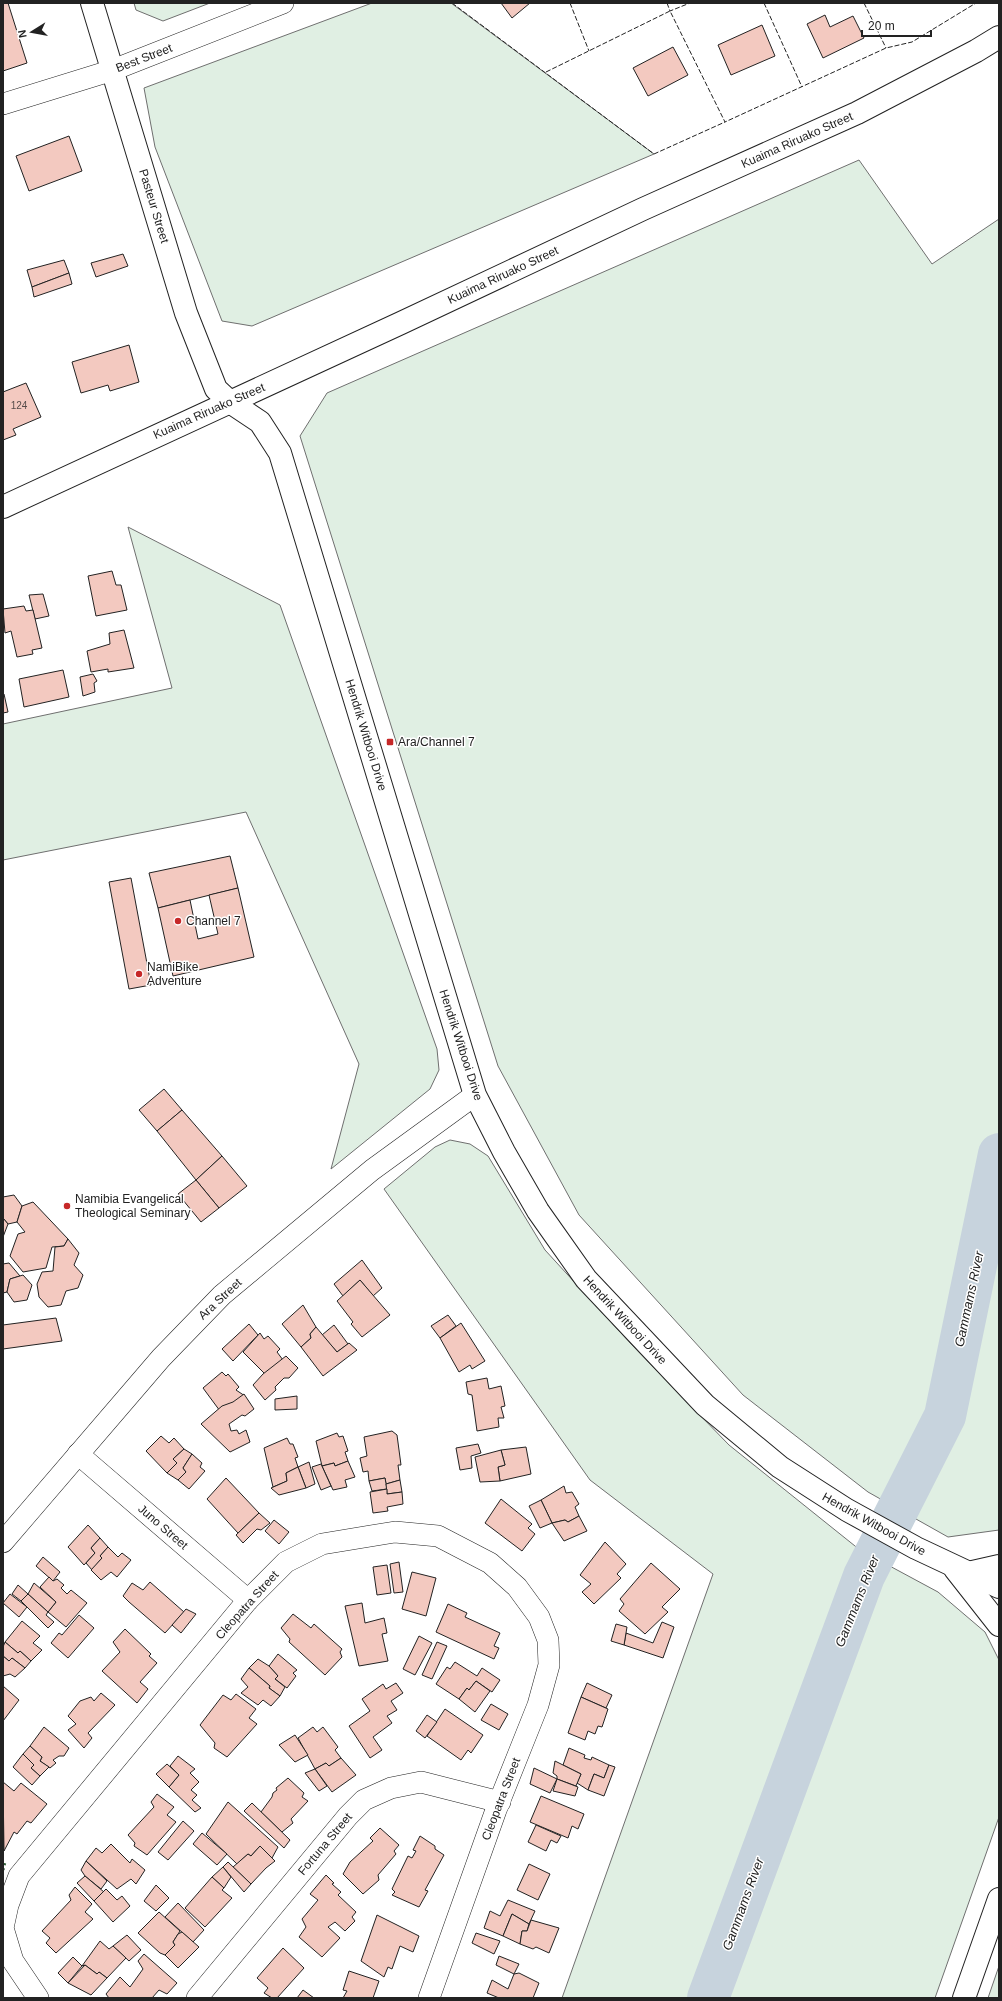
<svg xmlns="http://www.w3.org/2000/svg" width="1002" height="2001" font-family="Arial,sans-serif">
  <rect width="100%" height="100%" fill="#fff"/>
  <!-- green -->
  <g fill="#e0efe3" stroke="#6f6f6f">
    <path d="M134 3H210L163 21 136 10Z"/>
    <path d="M372 3H451L654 154 252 326 222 321 155 147 144 88Z"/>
    <path d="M859 160 932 264 999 219V1530L948 1537 868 1492 743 1395 579 1215 498 1066 300 436 327 393Z"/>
    <path d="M128 527 280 605 437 1049 439 1070 430 1089 331 1169 359 1064 246 812 3 860V724L172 688Z"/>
    <path d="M450 1140 470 1144 488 1156 545 1250 633 1346 729 1445 860 1550 938 1592 985 1632 999 1660V1817L935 1998H562L713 1574 590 1480 384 1189 435 1147Z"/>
    <path d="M999 1966V1998H988Z"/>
  </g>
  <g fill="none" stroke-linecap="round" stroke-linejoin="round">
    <!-- river -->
    <path stroke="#c7d3dd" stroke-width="42" d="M708 1998 864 1576 945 1416 999 1154"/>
  </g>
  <!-- building -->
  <g fill="#f3c9c0" stroke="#222">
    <path d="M3 3H8L27 63 3 71Z"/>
    <path d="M501 3H530L512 18Z"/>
    <path d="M825 15 830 27 853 16 864 38 823 58 807 24Z"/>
    <path d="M762 25 775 56 731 75 718 45Z"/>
    <path d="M673 47 688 75 648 96 633 68Z"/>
    <path d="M69 136 82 171 29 191 16 156Z"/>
    <path d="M123 254 128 266 96 277 91 263Z"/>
    <path d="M64 260 69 273 32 287 27 270Z"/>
    <path d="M69 273 72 284 34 297 32 287Z"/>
    <path d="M129 345 139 382 110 391 108 385 81 393 72 362Z"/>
    <path d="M26 383 41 417 13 429 16 435 3 440V392Z"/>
    <path d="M112 571 116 585H121L127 610 96 616 88 576Z"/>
    <path d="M43 594 49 616 35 619 29 595Z"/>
    <path d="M24 606 26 611 33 610 42 648 32 650 33 654 17 657 11 631 5 633 3 609Z"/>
    <path d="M124 630 134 668 108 672V669L91 672 87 651 110 644 109 633Z"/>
    <path d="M63 670 69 697 24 707 19 679Z"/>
    <path d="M93 674 97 681 94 683 95 692 83 696 80 677Z"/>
    <path d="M4 694 8 712 3 713V695Z"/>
    <path d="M230 856 238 888 158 908 149 873Z"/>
    <path d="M131 878 151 985 129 989 109 882Z"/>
    <path d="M238 888 254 957 173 976 158 908 190 900 198 939 218 934 209 895Z"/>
    <path d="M164 1089 182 1110 157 1131 139 1110Z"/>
    <path d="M182 1110 222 1156 196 1180 157 1131Z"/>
    <path d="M222 1156 247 1186 219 1208 196 1180Z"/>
    <path d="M196 1180 219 1208 201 1222 178 1194Z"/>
    <path d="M14 1195 22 1206 17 1222 8 1224 3 1218V1197Z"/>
    <path d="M33 1202 68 1239 64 1246 52 1247 46 1268 23 1272 10 1256 18 1234 25 1232 17 1222 22 1206Z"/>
    <path d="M3 1218 8 1224 3 1237Z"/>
    <path d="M68 1239 79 1253 74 1265 83 1275 78 1288 66 1291 61 1305 48 1307 39 1297 37 1284 42 1272 53 1271 55 1247 64 1246Z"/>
    <path d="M362 1260 382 1288 373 1296 360 1280 343 1296 334 1284Z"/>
    <path d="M9 1263 20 1276 10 1279 7 1292 3 1293V1264Z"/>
    <path d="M23 1275 32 1285 27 1300 14 1302 7 1292 10 1279Z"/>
    <path d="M360 1280 390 1315 362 1337 351 1324 353 1322 337 1301Z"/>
    <path d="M303 1305 316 1327 310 1334 311 1338 301 1347 282 1324Z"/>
    <path d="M448 1315 456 1326 440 1338 431 1326Z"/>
    <path d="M56 1318 62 1341 3 1349V1325Z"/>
    <path d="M461 1323 485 1361 472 1369 470 1365 459 1372 440 1338Z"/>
    <path d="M249 1324 258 1335 233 1361 222 1349Z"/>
    <path d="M334 1325 348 1344 337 1352 322 1335Z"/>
    <path d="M316 1327 337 1352 349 1343 357 1350 323 1376 301 1347 311 1338 310 1334Z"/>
    <path d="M260 1333 264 1339 268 1336 280 1349 277 1352 283 1360 265 1374 243 1352Z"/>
    <path d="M286 1356 298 1368 289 1378H284L275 1387 276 1390 265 1400 253 1385 263 1374Z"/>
    <path d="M222 1372 226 1376 228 1374 239 1387 236 1390 245 1396 232 1408 229 1404 220 1411 203 1388Z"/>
    <path d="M487 1378 489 1389 501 1386 505 1406 501 1407 504 1418H498L499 1427 477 1431 472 1395 468 1394 466 1382Z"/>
    <path d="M244 1394 254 1409 245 1416 242 1415 229 1424 231 1431 237 1430 239 1434 246 1430 250 1442 230 1452 201 1424 222 1406 233 1402Z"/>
    <path d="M297 1396V1409L275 1410V1399Z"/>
    <path d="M392 1431 397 1435 401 1465H398L400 1480 386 1484 385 1478 369 1481 368 1471 363 1472 360 1458 367 1456 364 1437Z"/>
    <path d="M337 1433 339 1437 343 1436 348 1451 345 1452 348 1461 335 1466 334 1463 322 1466 316 1441Z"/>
    <path d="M161 1436 169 1443 174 1438 184 1449 173 1459 177 1463 167 1473 146 1451Z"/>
    <path d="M287 1438 290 1444H293L298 1457 295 1458 298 1467 286 1473 287 1481 273 1487 264 1448Z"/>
    <path d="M478 1444 481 1453 471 1456 472 1468 460 1470 456 1448Z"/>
    <path d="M526 1447 531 1474 500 1481 498 1467 505 1465 501 1450Z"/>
    <path d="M184 1449 192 1454 183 1468 186 1472 178 1480 167 1473 177 1463 173 1459Z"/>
    <path d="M501 1450 505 1465 498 1467 500 1481 480 1482 475 1457Z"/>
    <path d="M192 1454 202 1463 200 1467 205 1471 189 1489 178 1480 186 1472 183 1468Z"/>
    <path d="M348 1461 355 1477 345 1480 347 1487 333 1490 322 1466 334 1463 335 1466Z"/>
    <path d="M309 1462 315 1484 306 1488 298 1467Z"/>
    <path d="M321 1464 331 1486 321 1490 312 1467Z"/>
    <path d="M298 1467 306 1488 279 1495 271 1488 287 1481 286 1473Z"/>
    <path d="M226 1478 259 1513 238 1533 207 1499Z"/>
    <path d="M385 1478 387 1489 372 1491 369 1481Z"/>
    <path d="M400 1480 402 1492 387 1494 386 1484Z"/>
    <path d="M564 1486 566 1493 572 1492 579 1504 575 1507 579 1516 568 1522 565 1520 552 1523 541 1500Z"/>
    <path d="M387 1489V1494L402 1492 403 1504 387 1507 388 1511 373 1513 370 1492Z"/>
    <path d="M501 1499 532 1524 528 1528 535 1534 522 1551 485 1523Z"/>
    <path d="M541 1500 552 1523 540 1528 529 1506Z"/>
    <path d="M259 1513 270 1523 261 1530 257 1529 243 1543 236 1535Z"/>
    <path d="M579 1516 587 1531 564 1541 552 1523 565 1520 568 1522Z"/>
    <path d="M274 1520 289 1532 279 1544 265 1531Z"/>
    <path d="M88 1525 100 1538 91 1548 95 1553 84 1565 68 1547Z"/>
    <path d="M100 1538 108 1547 100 1556 102 1558 92 1570 86 1563 95 1553 91 1548Z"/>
    <path d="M605 1542 626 1564 617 1574 621 1578 594 1604 582 1592 591 1584 580 1575Z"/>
    <path d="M108 1547 118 1557 122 1553 131 1560 117 1577 111 1572 101 1580 91 1570 102 1558 100 1556Z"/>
    <path d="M43 1557 60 1572 53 1581 36 1566Z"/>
    <path d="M399 1562 403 1592 394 1593 390 1564Z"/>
    <path d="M651 1563 680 1589 662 1607 668 1612 645 1634 619 1611 624 1604 620 1599Z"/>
    <path d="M387 1565 391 1593 377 1595 373 1567Z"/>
    <path d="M412 1572 436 1578 426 1616 402 1609Z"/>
    <path d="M49 1577 53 1581 57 1579 64 1585 61 1588 67 1594 71 1590 87 1603 66 1627 48 1612 56 1602 40 1587Z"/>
    <path d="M150 1582 184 1612 165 1633 129 1602 123 1596 132 1583 143 1590Z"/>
    <path d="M34 1583 56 1602 48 1612 28 1594Z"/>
    <path d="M18 1585 28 1594 21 1601 12 1594Z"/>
    <path d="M10 1594 27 1607 19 1617 3 1603Z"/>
    <path d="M28 1594 48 1612 46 1615 54 1622 48 1628 21 1601Z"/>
    <path d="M362 1603 365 1623 384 1618 387 1633 382 1634 388 1661 359 1666 345 1606Z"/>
    <path d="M448 1604 467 1613 465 1617 500 1633 494 1646 499 1648 494 1659 436 1632Z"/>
    <path d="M186 1609 196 1614 181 1633 172 1625Z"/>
    <path d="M293 1614 311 1628 314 1624 342 1649 340 1652 342 1657 325 1675 289 1642 290 1639 281 1628Z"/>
    <path d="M79 1615 94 1628 68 1658 51 1643 59 1633 62 1635Z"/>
    <path d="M22 1621 40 1636 33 1643 42 1650 31 1661 20 1651 18 1653 5 1642Z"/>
    <path d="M662 1622 674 1627 663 1658 624 1645 626 1633 653 1643Z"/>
    <path d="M616 1624 627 1627 624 1645 611 1641Z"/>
    <path d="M125 1629 151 1654 149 1656 157 1663 140 1682 148 1689 137 1703 102 1671 120 1652 113 1642Z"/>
    <path d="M419 1636 432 1643 415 1675 403 1669Z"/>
    <path d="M5 1642 18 1653 20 1651 31 1661 25 1668 12 1658 9 1661 3 1656V1647Z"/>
    <path d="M437 1642 447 1646 432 1679 422 1675Z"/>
    <path d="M278 1654 297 1670 293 1673 296 1676 287 1688 275 1679 278 1676 269 1666Z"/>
    <path d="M3 1656 9 1661 12 1658 25 1668 15 1677 10 1674 3 1676Z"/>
    <path d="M258 1659 269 1666 278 1676 275 1679 285 1687 280 1696 269 1688 270 1686 249 1668Z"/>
    <path d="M455 1662 477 1676 482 1668 500 1680 492 1692 476 1681 469 1690 467 1688 459 1699 436 1684 447 1667 450 1669Z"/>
    <path d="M249 1668 270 1686 269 1688 280 1696 271 1706 263 1700 258 1705 241 1693 248 1687 241 1679Z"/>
    <path d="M476 1681 490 1691 475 1712 459 1699 467 1688 469 1690Z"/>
    <path d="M396 1683 403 1693 391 1701 397 1710 387 1716 392 1723 373 1737 382 1750 370 1758 349 1726 370 1711 362 1699 383 1684 386 1689Z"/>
    <path d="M587 1683 612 1695 606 1708 581 1697Z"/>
    <path d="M3 1686 19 1700 3 1721Z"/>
    <path d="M101 1693 115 1705 88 1733 92 1738 84 1748 68 1730 76 1724 68 1716 80 1701 91 1697 94 1701Z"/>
    <path d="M236 1694 256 1709 249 1718 257 1724 227 1757 214 1748 215 1743 200 1725 223 1695 231 1700Z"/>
    <path d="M581 1697 608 1709 602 1727 598 1726 595 1734 588 1731 585 1740 568 1733Z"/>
    <path d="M491 1704 508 1714 499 1730 481 1720Z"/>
    <path d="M445 1709 483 1735 471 1753 468 1750 461 1760 427 1736Z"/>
    <path d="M427 1715 437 1722 425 1738 416 1731Z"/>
    <path d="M44 1727 69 1748 64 1756H59L53 1760 56 1763 50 1768 40 1761 42 1757 30 1746Z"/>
    <path d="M313 1727 317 1732 323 1727 338 1747 335 1750 341 1758 329 1766 326 1763 315 1769 298 1738Z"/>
    <path d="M295 1735 308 1755 295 1762 279 1745Z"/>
    <path d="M30 1746 42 1757 40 1761 49 1767 40 1776 31 1768 34 1765 23 1754Z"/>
    <path d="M569 1748 585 1755 584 1758 591 1760 592 1757 609 1765 604 1778 594 1774 588 1790 577 1783 581 1774 563 1765Z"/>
    <path d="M23 1754 34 1765 31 1768 40 1776 32 1785 13 1767Z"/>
    <path d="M178 1756 195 1769 190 1773 199 1782 191 1790 197 1795 192 1800 201 1808 195 1812 169 1787 179 1775 170 1766Z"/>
    <path d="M341 1758 356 1775 332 1792 315 1769 326 1763 329 1766Z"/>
    <path d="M555 1761 581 1774 576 1786 557 1779V1776L553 1773Z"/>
    <path d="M167 1764 179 1775 169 1787 156 1774Z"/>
    <path d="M609 1765 615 1767 604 1796 588 1790 594 1774 604 1778Z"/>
    <path d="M534 1768 557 1779 550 1793 530 1784Z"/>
    <path d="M315 1769 327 1786 319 1791 305 1773Z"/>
    <path d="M288 1778 304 1793 302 1797 308 1801 291 1819 293 1823 282 1832 261 1812 272 1797 273 1793 277 1790 276 1788Z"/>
    <path d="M557 1779 578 1787 575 1796 553 1791Z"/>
    <path d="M3 1782 14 1791 21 1783 47 1804 31 1823 27 1821 17 1834 14 1832 4 1851Z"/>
    <path d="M157 1794 174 1807 167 1815 176 1822 147 1855 134 1846 135 1843 128 1835 154 1807 151 1802Z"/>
    <path d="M541 1796 584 1814 578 1829 572 1826 568 1838 530 1822Z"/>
    <path d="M228 1802 278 1847 272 1858 260 1846 251 1856 248 1854 237 1864 206 1834Z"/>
    <path d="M252 1803 290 1840 284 1848 244 1811Z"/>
    <path d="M183 1821 194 1831 168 1860 158 1852Z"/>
    <path d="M536 1825 561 1836 557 1843 551 1840 546 1851 528 1842Z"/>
    <path d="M380 1828 399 1845 394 1851 396 1854 378 1875 379 1880 363 1894 343 1874 350 1862 373 1841 370 1838Z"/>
    <path d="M202 1833 227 1854 217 1865 193 1844Z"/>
    <path d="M420 1836 435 1846V1849L444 1855 425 1890 428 1891 419 1907 392 1895 395 1892 392 1889 408 1856 412 1858 416 1851 413 1850Z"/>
    <path d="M111 1844 130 1863 132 1859 145 1870 136 1884 131 1879 117 1889 86 1861 96 1848 102 1853Z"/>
    <path d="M260 1846 275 1861 266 1868 251 1884 233 1867 248 1854 251 1856Z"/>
    <path d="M86 1861 107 1881 101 1889 85 1876 81 1870Z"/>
    <path d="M228 1862 251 1884 244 1892 223 1867Z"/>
    <path d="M529 1864 550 1874 538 1900 517 1890Z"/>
    <path d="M223 1867 231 1877 224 1888 212 1877Z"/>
    <path d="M326 1875 334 1883 332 1884 341 1892 338 1895 356 1912 352 1917 355 1921 345 1931 335 1922 328 1927 340 1938 322 1957 299 1937 306 1927 302 1919 318 1900 310 1894Z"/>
    <path d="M85 1876 104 1892 94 1901 77 1883Z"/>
    <path d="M212 1877 224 1888 222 1890 232 1898 205 1927 185 1908Z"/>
    <path d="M156 1885 169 1898 156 1911 144 1901Z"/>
    <path d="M75 1887 92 1904 85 1912 93 1919 56 1953 46 1943 50 1938 42 1931 71 1900 69 1895Z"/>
    <path d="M106 1889 117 1900 122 1896 130 1906 113 1922 94 1901Z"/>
    <path d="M508 1900 535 1911 529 1924 512 1914 503 1936 484 1928 490 1911 500 1916Z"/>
    <path d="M178 1903 204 1930 193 1942 165 1917Z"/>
    <path d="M159 1912 180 1931 173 1942 175 1945 165 1955 160 1953 138 1933Z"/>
    <path d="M512 1914 529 1924 527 1931H522L520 1944 503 1936Z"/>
    <path d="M377 1915 419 1936 413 1952 400 1946 392 1969 388 1967 384 1977 361 1961Z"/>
    <path d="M531 1920 559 1928 549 1953 536 1947 533 1949 520 1944 522 1931H527Z"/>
    <path d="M182 1932 199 1947 178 1968 165 1955 175 1945 173 1942 178 1934Z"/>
    <path d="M476 1933 500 1941 494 1954 472 1943Z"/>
    <path d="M127 1935 141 1950 129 1961 113 1946Z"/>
    <path d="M100 1941 109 1949 113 1946 126 1958 107 1978 99 1972 97 1974 85 1965 82 1966Z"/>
    <path d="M283 1948 304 1968 277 1998H272L264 1993 268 1988 257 1978Z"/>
    <path d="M144 1954 177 1983 167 1994 159 1990 152 1998H109L106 1994 120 1977 130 1987 143 1969 138 1961Z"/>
    <path d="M499 1956 519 1964 514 1974 496 1965Z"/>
    <path d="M73 1957 82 1966 68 1983 58 1973Z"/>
    <path d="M85 1965 97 1974 99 1972 107 1978 91 1995 68 1983Z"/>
    <path d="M349 1971 379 1981 373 1998H343L347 1991 343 1990Z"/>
    <path d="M519 1973 539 1983 533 1998H499L487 1993 492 1980 508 1989 514 1974Z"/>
    <path d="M303 1990 314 1998H297Z"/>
  </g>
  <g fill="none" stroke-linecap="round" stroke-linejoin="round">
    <defs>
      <g id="minor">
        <path d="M3 104 113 70 283 3"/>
        <path d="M78 1454 248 1600"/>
        <path d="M3 1542 161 1358 222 1295 372 1170 475 1095"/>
        <path d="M38 1998 13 1961 3 1928 8 1905 19 1876 248 1600 286 1562 322 1544 395 1532 438 1536 490 1563 517 1587 539 1617 548 1640 549 1665 538 1705 496 1810 429 1998"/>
        <path d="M197 1998 348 1816 364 1800 391 1788 421 1782 500 1802"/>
      </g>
      <path id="tertiary" d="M3 507 401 323 643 209 857 113 976 51 999 37"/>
      <g id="secondary">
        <path d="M92 3 186 313 216 389 230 402 260 422 280 453 475 1095 504 1152 538 1211 586 1279 705 1405 780 1467 847 1510 916 1548 999 1587"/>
        <path d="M955 1569 999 1625"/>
        <path d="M968 1573 999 1566"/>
        <path d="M964 1998 999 1899"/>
      </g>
    </defs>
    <!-- minor casing -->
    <use href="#minor" stroke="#222" stroke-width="22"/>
    <!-- tertiary casing -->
    <use href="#tertiary" stroke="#222" stroke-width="24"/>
    <!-- secondary casing -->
    <use href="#secondary" stroke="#222" stroke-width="24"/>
    <!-- minor -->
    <use href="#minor" stroke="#fff" stroke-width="21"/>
    <!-- tertiary -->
    <use href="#tertiary" stroke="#fff" stroke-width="22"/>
    <!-- secondary -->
    <use href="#secondary" stroke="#fff" stroke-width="22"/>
    <!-- hedge -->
    <path stroke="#2f5e38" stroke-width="3" stroke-dasharray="2 3" stroke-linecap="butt" d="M3 1870 5 1862"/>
    <!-- fence -->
    <g stroke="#222" stroke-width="1" stroke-dasharray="5 2" stroke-linecap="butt">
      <path d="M452 3 654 154 725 122"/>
      <path d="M570 3 589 51"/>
      <path d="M667 3 670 11 690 3"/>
      <path d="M764 3 802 87"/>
      <path d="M864 3 886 48"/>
      <path d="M546 72 670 11 725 122 886 48 912 42 976 3"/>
    </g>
  </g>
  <!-- markers -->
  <g fill="#c62828" stroke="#fff" stroke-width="1.5">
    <rect x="386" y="738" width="8" height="8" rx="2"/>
    <circle cx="178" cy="921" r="4"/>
    <circle cx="139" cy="974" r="4"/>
    <circle cx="67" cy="1206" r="4"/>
  </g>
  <g text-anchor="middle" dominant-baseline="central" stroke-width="3" stroke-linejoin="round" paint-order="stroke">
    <!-- number labels -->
    <g font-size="10" fill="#564c4a">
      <text x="19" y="405">124</text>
    </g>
    <!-- street labels -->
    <g font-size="12" fill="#222" stroke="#fff">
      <text transform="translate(144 58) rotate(-21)">Best Street</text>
      <text transform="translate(797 140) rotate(-24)">Kuaima Riruako Street</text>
      <text transform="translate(154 206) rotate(73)">Pasteur Street</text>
      <text transform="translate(503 275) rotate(-25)">Kuaima Riruako Street</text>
      <text transform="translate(209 411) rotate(-24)">Kuaima Riruako Street</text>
      <text transform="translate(366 735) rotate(73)">Hendrik Witbooi Drive</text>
      <text transform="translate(461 1045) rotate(72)">Hendrik Witbooi Drive</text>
      <text transform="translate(220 1299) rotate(-43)">Ara Street</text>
      <text transform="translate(625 1320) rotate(47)">Hendrik Witbooi Drive</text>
      <text transform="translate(874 1524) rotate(29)">Hendrik Witbooi Drive</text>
      <text transform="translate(163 1527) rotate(41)">Juno Street</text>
      <text transform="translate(247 1605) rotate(-48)">Cleopatra Street</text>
      <text transform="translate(501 1799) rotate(-69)">Cleopatra Street</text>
      <text transform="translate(325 1844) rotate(-50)">Fortuna Street</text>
    </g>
    <!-- poi labels -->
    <g font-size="12" fill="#222" stroke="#fff" text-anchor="start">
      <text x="398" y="742">Ara/Channel 7</text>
      <text x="186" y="921">Channel 7</text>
      <text x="147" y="967">NamiBike<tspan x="147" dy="14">Adventure</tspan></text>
      <text x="75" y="1199">Namibia Evangelical<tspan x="75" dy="14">Theological Seminary</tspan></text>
    </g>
    <!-- water labels -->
    <g font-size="13" font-style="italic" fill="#222" stroke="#fff">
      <text transform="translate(969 1299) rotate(-78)">Gammams River</text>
      <text transform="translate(857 1601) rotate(-68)">Gammams River</text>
      <text transform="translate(743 1904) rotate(-70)">Gammams River</text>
    </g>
  </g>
  <!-- border -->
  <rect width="1002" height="2001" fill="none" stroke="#222222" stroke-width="8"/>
  <!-- north arrow -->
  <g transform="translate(32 32) rotate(259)" stroke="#ffffff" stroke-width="3" paint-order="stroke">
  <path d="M0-3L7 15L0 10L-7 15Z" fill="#222222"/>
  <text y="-6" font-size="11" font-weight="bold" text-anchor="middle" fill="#222222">N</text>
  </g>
  <!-- scale -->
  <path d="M862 30v6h69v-6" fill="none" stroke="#222222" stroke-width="2"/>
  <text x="868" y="30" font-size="12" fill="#222222" stroke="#ffffff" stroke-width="3" paint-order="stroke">20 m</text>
</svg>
